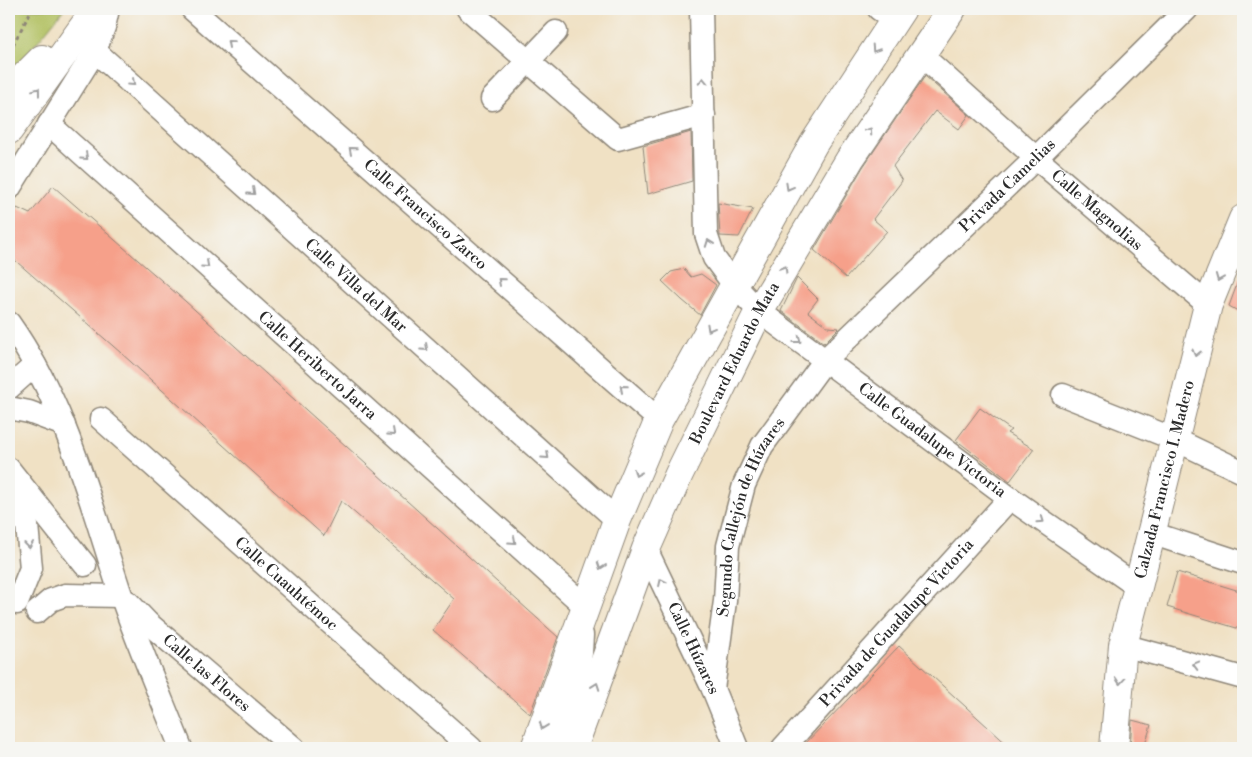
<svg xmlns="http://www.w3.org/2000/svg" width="1252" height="757" font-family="'Libre Bodoni',serif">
  <rect width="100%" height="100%" fill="#f6f6f2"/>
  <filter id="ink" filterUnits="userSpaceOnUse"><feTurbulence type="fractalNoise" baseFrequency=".02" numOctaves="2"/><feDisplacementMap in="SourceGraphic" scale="10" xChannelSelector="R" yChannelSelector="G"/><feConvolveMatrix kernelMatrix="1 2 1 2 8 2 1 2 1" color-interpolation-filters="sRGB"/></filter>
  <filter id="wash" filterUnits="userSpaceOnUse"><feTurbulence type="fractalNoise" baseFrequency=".0096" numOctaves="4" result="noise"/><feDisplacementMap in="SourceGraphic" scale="20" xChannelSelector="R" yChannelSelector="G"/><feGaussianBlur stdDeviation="1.12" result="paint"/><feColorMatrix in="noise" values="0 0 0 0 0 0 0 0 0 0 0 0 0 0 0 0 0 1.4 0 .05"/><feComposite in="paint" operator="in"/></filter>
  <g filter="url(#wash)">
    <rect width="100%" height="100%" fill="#f0e1c4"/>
    <!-- green -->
    <path fill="#b2c163" stroke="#6e7647" d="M9 9H64L9 77Z"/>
    <g id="blocks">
      <!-- building -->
      <g fill="#f6a08a">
        <path d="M925 76 969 115 959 129 935 111 893 166 902 181 873 219 887 231 846 278 814 250 863 167Z"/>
        <path d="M691 132 692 181 648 194 643 146Z"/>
        <path d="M53 186 185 301 558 637 530 714 433 630 454 599 341 501 324 536 121 353 9 255V223L17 208 30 214Z"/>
        <path d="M718 203 753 209 739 237 720 236Z"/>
        <path d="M684 269 691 277 701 274 716 285 700 315 682 300 662 281 671 272Z"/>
        <path d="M1242 271H1243V314L1229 306Z"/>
        <path d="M797 278 818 299 808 312 828 327 839 328 824 343 781 311Z"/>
        <path d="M980 408 1011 430 1007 433 1034 449 1010 481 956 440Z"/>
        <path d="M1177 572 1243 592V630L1167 607Z"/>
        <path d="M899 646 1011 748H801Z"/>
        <path d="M1132 720 1151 725 1144 748H1130Z"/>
      </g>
    </g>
  </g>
  <g filter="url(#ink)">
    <use href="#blocks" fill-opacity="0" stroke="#8e8678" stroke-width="1"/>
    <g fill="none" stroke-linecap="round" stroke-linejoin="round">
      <defs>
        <g id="minor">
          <path id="s1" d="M192 9 659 420"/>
          <path d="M468 9 618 139 704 115"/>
          <path id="s2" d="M701 9 706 234 714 258 734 285 759 311 1010 498 1138 587"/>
          <path d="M879 9 894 19"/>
          <path id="s3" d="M95 51 617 520"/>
          <path id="s4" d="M920 54 1036 158 1208 305"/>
          <path d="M492 99 556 32"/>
          <path id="s5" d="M49 124 586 607"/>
          <path d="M9 189 95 51 104 27 108 9"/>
          <path d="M9 323C65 402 89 498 119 589 137 643 160 695 181 748"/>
          <path d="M9 388 35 365"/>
          <path d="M1063 395 1174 439 1243 472"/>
          <path d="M9 408 29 412 64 425"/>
          <path id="s6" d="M101 419 471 748"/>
          <path d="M9 469 85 565"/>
          <path d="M9 502 27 525 31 568 17 603"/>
          <path d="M1151 533 1243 563"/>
          <path id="s7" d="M646 549 713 689 737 748"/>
          <path id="s8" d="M128 602 148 623 294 748"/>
          <path d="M37 612 51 600 65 595 121 596"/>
          <path d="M1123 645 1243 678"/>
          <path id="s9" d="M713 689 725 601 728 546 744 485 762 446 825 360 1036 158 1187 9"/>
          <path d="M558 748 572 711 581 653 582 635"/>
          <path id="s10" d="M783 748 1010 498"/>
        </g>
        <g id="major">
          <path d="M9 96 23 78 42 59"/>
          <path d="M9 130 89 19 97 9"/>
          <path d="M535 748 617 520 659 420 814 143 902 9"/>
          <path id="s11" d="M573 748 646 549 679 474 759 311 850 159 952 9"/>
          <path id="s12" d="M1114 748 1123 645 1138 587 1208 305 1243 219"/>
        </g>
      </defs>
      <!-- minor casing -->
      <use href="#minor" stroke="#8e8678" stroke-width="25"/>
      <!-- major casing -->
      <use href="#major" stroke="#8e8678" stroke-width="30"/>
      <!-- path -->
      <path stroke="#8e8678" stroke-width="3" stroke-dasharray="4 4" stroke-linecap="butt" d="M9 52 32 9"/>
      <!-- minor -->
      <use href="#minor" stroke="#fff" stroke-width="22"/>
      <!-- major -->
      <use href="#major" stroke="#fff" stroke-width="28"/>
    </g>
    <!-- one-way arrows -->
    <defs><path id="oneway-chevron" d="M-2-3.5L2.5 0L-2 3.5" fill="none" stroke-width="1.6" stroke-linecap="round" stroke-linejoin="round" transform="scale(1.25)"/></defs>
    <g stroke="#a0a0a0">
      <use href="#oneway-chevron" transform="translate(230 43) rotate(-139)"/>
      <use href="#oneway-chevron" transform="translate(875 49) rotate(123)"/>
      <use href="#oneway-chevron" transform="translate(703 81) rotate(-92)"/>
      <use href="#oneway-chevron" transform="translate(132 83) rotate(42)"/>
      <use href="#oneway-chevron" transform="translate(37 91) rotate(-53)"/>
      <use href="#oneway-chevron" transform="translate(869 131) rotate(-56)"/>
      <use href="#oneway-chevron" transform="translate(352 150) rotate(-139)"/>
      <use href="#oneway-chevron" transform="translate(85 157) rotate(42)"/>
      <use href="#oneway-chevron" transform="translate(789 187) rotate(119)"/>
      <use href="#oneway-chevron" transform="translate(252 192) rotate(42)"/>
      <use href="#oneway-chevron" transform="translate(709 243) rotate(-110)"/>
      <use href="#oneway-chevron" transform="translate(206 265) rotate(42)"/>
      <use href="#oneway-chevron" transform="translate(784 269) rotate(-59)"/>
      <use href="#oneway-chevron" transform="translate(1219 278) rotate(112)"/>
      <use href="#oneway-chevron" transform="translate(501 281) rotate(-139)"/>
      <use href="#oneway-chevron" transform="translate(710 328) rotate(119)"/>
      <use href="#oneway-chevron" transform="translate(798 340) rotate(37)"/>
      <use href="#oneway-chevron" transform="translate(425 348) rotate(42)"/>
      <use href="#oneway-chevron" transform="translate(1196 353) rotate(104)"/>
      <use href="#oneway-chevron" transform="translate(623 388) rotate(-139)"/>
      <use href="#oneway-chevron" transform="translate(392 433) rotate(42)"/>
      <use href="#oneway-chevron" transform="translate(546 456) rotate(42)"/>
      <use href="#oneway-chevron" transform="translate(637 473) rotate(113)"/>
      <use href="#oneway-chevron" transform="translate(1041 520) rotate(35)"/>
      <use href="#oneway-chevron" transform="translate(513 541) rotate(42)"/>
      <use href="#oneway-chevron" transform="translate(29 545) rotate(84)"/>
      <use href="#oneway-chevron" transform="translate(601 566) rotate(110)"/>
      <use href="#oneway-chevron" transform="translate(662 582) rotate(-115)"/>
      <use href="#oneway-chevron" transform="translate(1196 665) rotate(-165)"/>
      <use href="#oneway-chevron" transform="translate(1120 681) rotate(95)"/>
      <use href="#oneway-chevron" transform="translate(596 686) rotate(-70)"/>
      <use href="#oneway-chevron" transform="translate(543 726) rotate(110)"/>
    </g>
  </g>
  <g text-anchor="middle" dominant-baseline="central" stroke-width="4" stroke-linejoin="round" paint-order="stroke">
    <!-- street labels -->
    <g font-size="16" fill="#2b2b2b" stroke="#f6f6f2">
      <text stroke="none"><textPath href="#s9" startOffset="609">Privada Camelias</textPath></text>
      <text stroke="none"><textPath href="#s4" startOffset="236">Calle Magnolias</textPath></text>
      <text stroke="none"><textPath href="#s1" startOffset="311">Calle Francisco Zarco</textPath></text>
      <text stroke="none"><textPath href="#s3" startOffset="351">Calle Villa del Mar</textPath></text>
      <text stroke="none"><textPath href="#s11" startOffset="418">Boulevard Eduardo Mata</textPath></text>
      <text stroke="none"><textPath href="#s5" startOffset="361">Calle Heriberto Jarra</textPath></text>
      <text stroke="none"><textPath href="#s2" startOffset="536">Calle Guadalupe Victoria</textPath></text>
      <text stroke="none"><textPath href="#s12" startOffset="274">Calzada Francisco I. Madero</textPath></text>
      <text stroke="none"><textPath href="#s9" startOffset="178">Segundo Callejón de Húzares</textPath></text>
      <text stroke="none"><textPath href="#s6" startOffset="248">Calle Cuauhtémoc</textPath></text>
      <text stroke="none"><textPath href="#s10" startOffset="169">Privada de Guadalupe Victoria</textPath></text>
      <text stroke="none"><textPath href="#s7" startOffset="110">Calle Húzares</textPath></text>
      <text stroke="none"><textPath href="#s8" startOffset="106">Calle las Flores</textPath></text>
    </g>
  </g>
  <!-- margin -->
  <rect width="1252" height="757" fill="none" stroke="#f6f6f2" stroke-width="30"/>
</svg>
